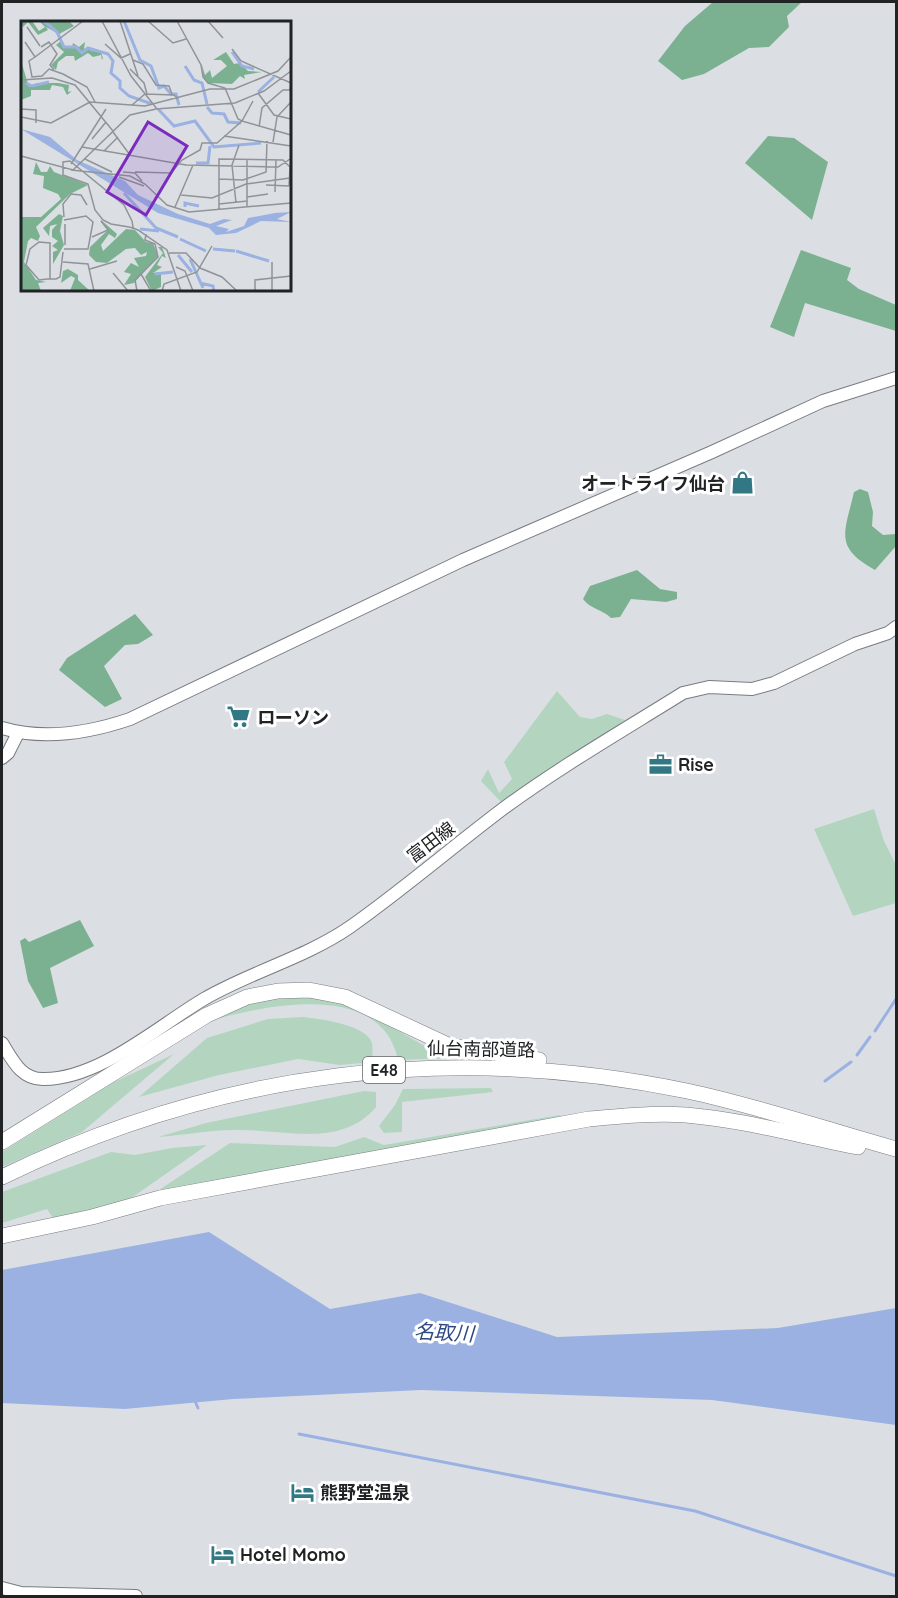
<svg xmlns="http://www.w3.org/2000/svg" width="898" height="1598" font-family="Quicksand,'Noto Sans JP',sans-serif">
  <rect width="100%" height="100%" fill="#dbdfe4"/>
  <!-- green -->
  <g fill="#b3d5bf">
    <path d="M557 691 580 717 592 719 607 714 625 720 501 802 481 781 488 769 499 793 512 779 504 762Z"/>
    <path d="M874 809 884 841 896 865V903L853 916 814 829Z"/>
    <path d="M273 997H319L361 1010 439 1054 453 1056V1058L398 1060C382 982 271 1004 217 1019L244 1005Z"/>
    <path d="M303 1017C319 1019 366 1024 372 1043 373 1048 372 1056 373 1062L340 1065 298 1059 219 1075 139 1097 207 1038 268 1019Z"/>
    <path d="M174 1054 82 1132 2 1167V1152L114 1082Z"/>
    <path d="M491 1088 493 1092 402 1102V1132L384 1133 379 1126 395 1105 403 1089Z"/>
    <path d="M364 1091 376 1092V1107C341 1149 283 1129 236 1130 210 1130 184 1135 158 1137L206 1123Z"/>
    <path d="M560 1115 566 1119 156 1192 230 1143 335 1147 364 1137 384 1145Z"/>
    <path d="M207 1145 127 1201 53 1218 47 1209 2 1223V1192L111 1152 135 1155 172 1148Z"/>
  </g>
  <!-- forest -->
  <g fill="#7bb190">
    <path d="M713 2H802L787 16 789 27 769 47 749 48 704 74 682 80 658 61 685 26Z"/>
    <path d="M768 136 794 138 828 162 812 220 745 163Z"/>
    <path d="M801 250 851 268 847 280 859 289 896 305V331L805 303 794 337 770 327Z"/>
    <path d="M860 489 868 492 873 512 872 526 883 535 896 534V546L875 570C833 547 845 532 854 492Z"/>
    <path d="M637 570 660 589 677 592V599L666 602 631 599 620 617 611 618C602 609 590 609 583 599L590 586Z"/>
    <path d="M135 614 153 635 138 644 125 645 104 666 122 699 105 707 59 670 67 658Z"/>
    <path d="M80 920 94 946 50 968 58 1003 43 1008 28 981 20 941 25 938 29 942Z"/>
  </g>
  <!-- water -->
  <path fill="#9ab1e2" d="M209 1232 330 1309 420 1293 557 1337 778 1328 896 1308V1425L712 1400 421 1390 233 1399 125 1409 2 1403V1270Z"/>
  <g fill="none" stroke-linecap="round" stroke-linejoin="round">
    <!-- stream -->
    <g stroke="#9ab1e2" stroke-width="3">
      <path d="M875 1031 896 999"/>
      <path d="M857 1055 870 1037"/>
      <path d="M825 1081 851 1062"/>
      <path d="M195 1401 198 1408"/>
      <path d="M299 1434 695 1511 896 1576"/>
    </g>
    <defs>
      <g id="secondary">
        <path d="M2 728C43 740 89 733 130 719L463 560 712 452 823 401 896 378"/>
        <path d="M2 758 8 753 18 733"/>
        <path d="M2 1043C12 1059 21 1080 44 1079 99 1079 157 1027 204 999 250 972 305 958 350 927 401 891 450 849 500 811 558 768 622 731 683 693L709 687 752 689 774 683 855 644 888 633 896 627"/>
        <path d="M2 1588 21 1593 136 1596"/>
      </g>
      <g id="highway">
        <path d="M2 1142 207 1015 247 997 278 991 309 990 345 997 450 1046 539 1060"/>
        <path d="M2 1177C219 1071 450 1042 687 1091 758 1106 827 1130 896 1149"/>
        <path d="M2 1236 92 1217 160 1198 589 1119C621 1116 654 1113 686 1115 744 1120 801 1136 858 1147"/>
      </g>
    </defs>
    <!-- secondary casing -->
    <use href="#secondary" stroke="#787c81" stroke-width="14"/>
    <!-- highway casing -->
    <use href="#highway" stroke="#787c81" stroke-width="16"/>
    <!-- secondary -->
    <use href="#secondary" stroke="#fff" stroke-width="12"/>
    <!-- highway -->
    <use href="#highway" stroke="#fff" stroke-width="15"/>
  </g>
  <!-- icons -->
  <defs>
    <symbol id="shop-bare" viewBox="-9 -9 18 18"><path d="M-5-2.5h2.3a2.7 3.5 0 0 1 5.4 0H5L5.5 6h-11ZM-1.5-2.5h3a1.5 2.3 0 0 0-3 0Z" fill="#327884" stroke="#fff" stroke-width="2.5" paint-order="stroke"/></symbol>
    <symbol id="supermarket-bare" viewBox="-9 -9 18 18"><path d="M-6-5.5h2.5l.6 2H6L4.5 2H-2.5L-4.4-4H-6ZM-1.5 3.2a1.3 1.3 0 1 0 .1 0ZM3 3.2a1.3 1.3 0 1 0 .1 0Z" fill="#327884" stroke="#fff" stroke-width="2.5" paint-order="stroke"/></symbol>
    <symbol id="office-bare" viewBox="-9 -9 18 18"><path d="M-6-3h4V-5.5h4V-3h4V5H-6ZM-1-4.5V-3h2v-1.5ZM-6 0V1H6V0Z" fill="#327884" stroke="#fff" stroke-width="2.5" paint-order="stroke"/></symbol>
    <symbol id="hotel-bare" viewBox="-9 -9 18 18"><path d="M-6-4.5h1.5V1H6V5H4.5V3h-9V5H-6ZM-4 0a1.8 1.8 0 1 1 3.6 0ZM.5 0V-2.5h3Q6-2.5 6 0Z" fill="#327884" stroke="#fff" stroke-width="2.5" paint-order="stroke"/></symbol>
  </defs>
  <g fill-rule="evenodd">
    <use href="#shop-bare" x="726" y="466" width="33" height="33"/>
    <use href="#supermarket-bare" x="222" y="700" width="33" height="33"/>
    <use href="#office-bare" x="644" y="748" width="33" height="33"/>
    <use href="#hotel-bare" x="286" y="1476" width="33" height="33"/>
    <use href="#hotel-bare" x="206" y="1538" width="33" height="33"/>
  </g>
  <g text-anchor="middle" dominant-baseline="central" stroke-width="6" stroke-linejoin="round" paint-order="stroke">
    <!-- shield labels -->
    <rect fill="#fff" stroke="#636466" stroke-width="1.5" x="363" y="1057" width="42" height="26" rx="4.5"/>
    <g font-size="16" font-weight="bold" fill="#202224">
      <text x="384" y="1070">E48</text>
    </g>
    <!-- poi labels -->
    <g font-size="18" font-weight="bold" fill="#202224" stroke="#fff" text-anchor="start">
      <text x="725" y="483" text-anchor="end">オートライフ仙台</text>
      <text x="257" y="717">ローソン</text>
      <text x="678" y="764">Rise</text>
      <text x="320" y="1492">熊野堂温泉</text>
      <text x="240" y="1554">Hotel Momo</text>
    </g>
    <!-- street labels -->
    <g font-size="18" fill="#202224" stroke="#fff">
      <text transform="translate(431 842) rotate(-37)">富田線</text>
      <text transform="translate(481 1049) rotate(1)">仙台南部道路</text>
    </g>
    <!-- water labels -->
    <g font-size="20" font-style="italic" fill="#2f4985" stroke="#fff">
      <text transform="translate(444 1332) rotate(3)">名取川</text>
    </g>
  </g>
  <!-- overview -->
  <g transform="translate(21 21)">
    <rect width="270" height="270" fill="#dbdfe4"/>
    <path d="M0 0H11L18 10 24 6 18 0H48L53 5 38 13 25 6 27 9 17 14 7 1 2 6ZM40 20 42 26 51 27 52 22 58 26 64 21 63 28 67 26 70 30 86 31 90 35 80 32 82 37 81 39 80 34 72 36 67 32 54 40 53 35H45L37 41 35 49 30 44 43 31 35 24ZM205 31 213 43 219 42 227 50 241 51 223 54 224 58 219 55 211 63 187 62 182 57 181 44 184 54 189 49 191 57 206 45 200 39H192ZM0 40 8 66 16 62H37L48 64 47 71 51 70 46 74 42 66 31 64 29 69H10V75L0 79ZM15 141 20 151H26L29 145 33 151 67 164 49 173 15 206 19 215 17 220 10 217 7 220 3 241 15 259 25 261 17 262 20 270H0V196H20L40 178 37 173 22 167 23 155 12 153ZM38 193 42 195 39 210 43 224 32 243V231L37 229 31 225 37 220 31 216V209L36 203 29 205 28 215 22 207ZM79 198 96 213 94 217 88 213 80 224 82 230 105 208 114 209 125 221 132 222 137 235 113 262 103 264 110 253 103 251 110 242 118 246 113 237 125 235 126 231 120 234 114 227 105 228 86 242 75 241 68 234 69 226 87 209ZM137 226H141L145 237 141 235 136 244 141 246 132 252 140 251V266L131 270 124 256 142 232ZM47 248 57 254V259L69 270H49L54 257 50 255 40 262 42 250Z" fill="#7bb190"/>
    <path d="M0 108 29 116 56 139 104 160 117 174 157 193 189 203 203 198 211 199 195 205 208 208 205 211 223 205 227 197 254 192 270 191 256 198 270 201 240 200 215 212 195 214 188 207 137 192Z" fill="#9ab1e2"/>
    <path fill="none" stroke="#9ab1e2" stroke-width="3" d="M23 0 36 11 43 26H55L61 32 67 27 87 33 92 40 90 52 99 60V67L108 75 131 83M103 0 119 39 130 45 138 67 143 65 150 73H155L158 84M211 31 221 45 233 48M164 45 173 59 181 62 186 83M5 62 11 65 28 61M237 71 253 56M186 86 191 92 203 93 207 101 220 102M137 88 153 105 174 100 193 126 240 122M175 142H187L189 125M103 172 135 207 157 216M164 186V182L178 185M119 208 138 210M159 218 185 230M192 228 214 230M215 230 248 240M157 234 171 251M169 238 182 267M134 253 152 251M179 262 192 265 193 270"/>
    <path fill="none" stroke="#909397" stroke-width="1.5" d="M81 0 110 55 136 88M99 0 117 55M127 0 152 22 165 18M156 0 180 44 182 56 187 62 204 67 217 98 221 100 232 80M187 0 202 17M6 6 19 25M4 21 14 36 62 0M84 23 100 37 109 33M20 26 28 21 36 33 29 44 33 49M211 28 220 40 270 62M14 36 8 40 11 56 21 55 28 48 42 53 66 66 74 81M112 39 122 43 135 64 148 65 151 73M109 48 123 62 126 73M0 59 31 57 54 64 92 110M237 72 253 94 270 98M111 84 124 73 153 74 157 78M0 88 15 89V102M0 96 30 102 69 81 124 85 189 68H213L257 50 270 36M238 106 241 87 262 69H269L270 62M92 111 109 134M203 115 270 125M71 118 85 101M252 121 256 96 270 81M61 126 165 144 257 146 269 138M83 130 97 116M0 135 52 149 109 94 135 88 214 82 243 70 270 50M64 138 91 151M226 138V186M50 143 85 88M50 149 109 155 124 163 146 184 168 191 270 182M102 151 114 152 121 160M114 151 150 152 161 139 179 129 181 122H196L221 100 270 114M98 156 123 165M198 158 222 159 245 151 246 120M245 164 268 165M254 171 255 139M160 174 191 177 225 163 269 157M226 176 247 173M215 182 211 144 218 124M198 183 226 180M154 186 172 144M198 188V138L262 139 269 146 268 165M43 196 42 183 50 173 60 174 66 184M111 208 112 207V206L111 200 103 184 49 140 42 141V154L67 163 74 189 82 199 90 203 108 206 112 207 117 209 146 229 160 270M71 216 87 209 80 200M44 224V203M43 228H67L72 201 65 195 43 199M148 232H165L179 247 201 256 216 270M42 241 67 243 73 270M251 241V270M155 246 164 250 172 270M69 248 96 240M92 252 107 270M120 253 130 270M29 258V222L18 221 9 228 5 244 18 259 26 258H35L39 256 42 231M116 270 114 259 137 236 134 223 124 219 125 213M141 270 143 263 176 251 191 225M234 270V259L270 255"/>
    <path fill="#7b2cbf" fill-opacity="0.15" stroke="#7b2cbf" stroke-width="3" d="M127 101 166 125 125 194 86 171Z"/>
    <rect width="270" height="270" fill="none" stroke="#202224" stroke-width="3"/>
  </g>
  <!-- border -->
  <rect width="898" height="1598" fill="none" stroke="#202224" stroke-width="6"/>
</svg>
